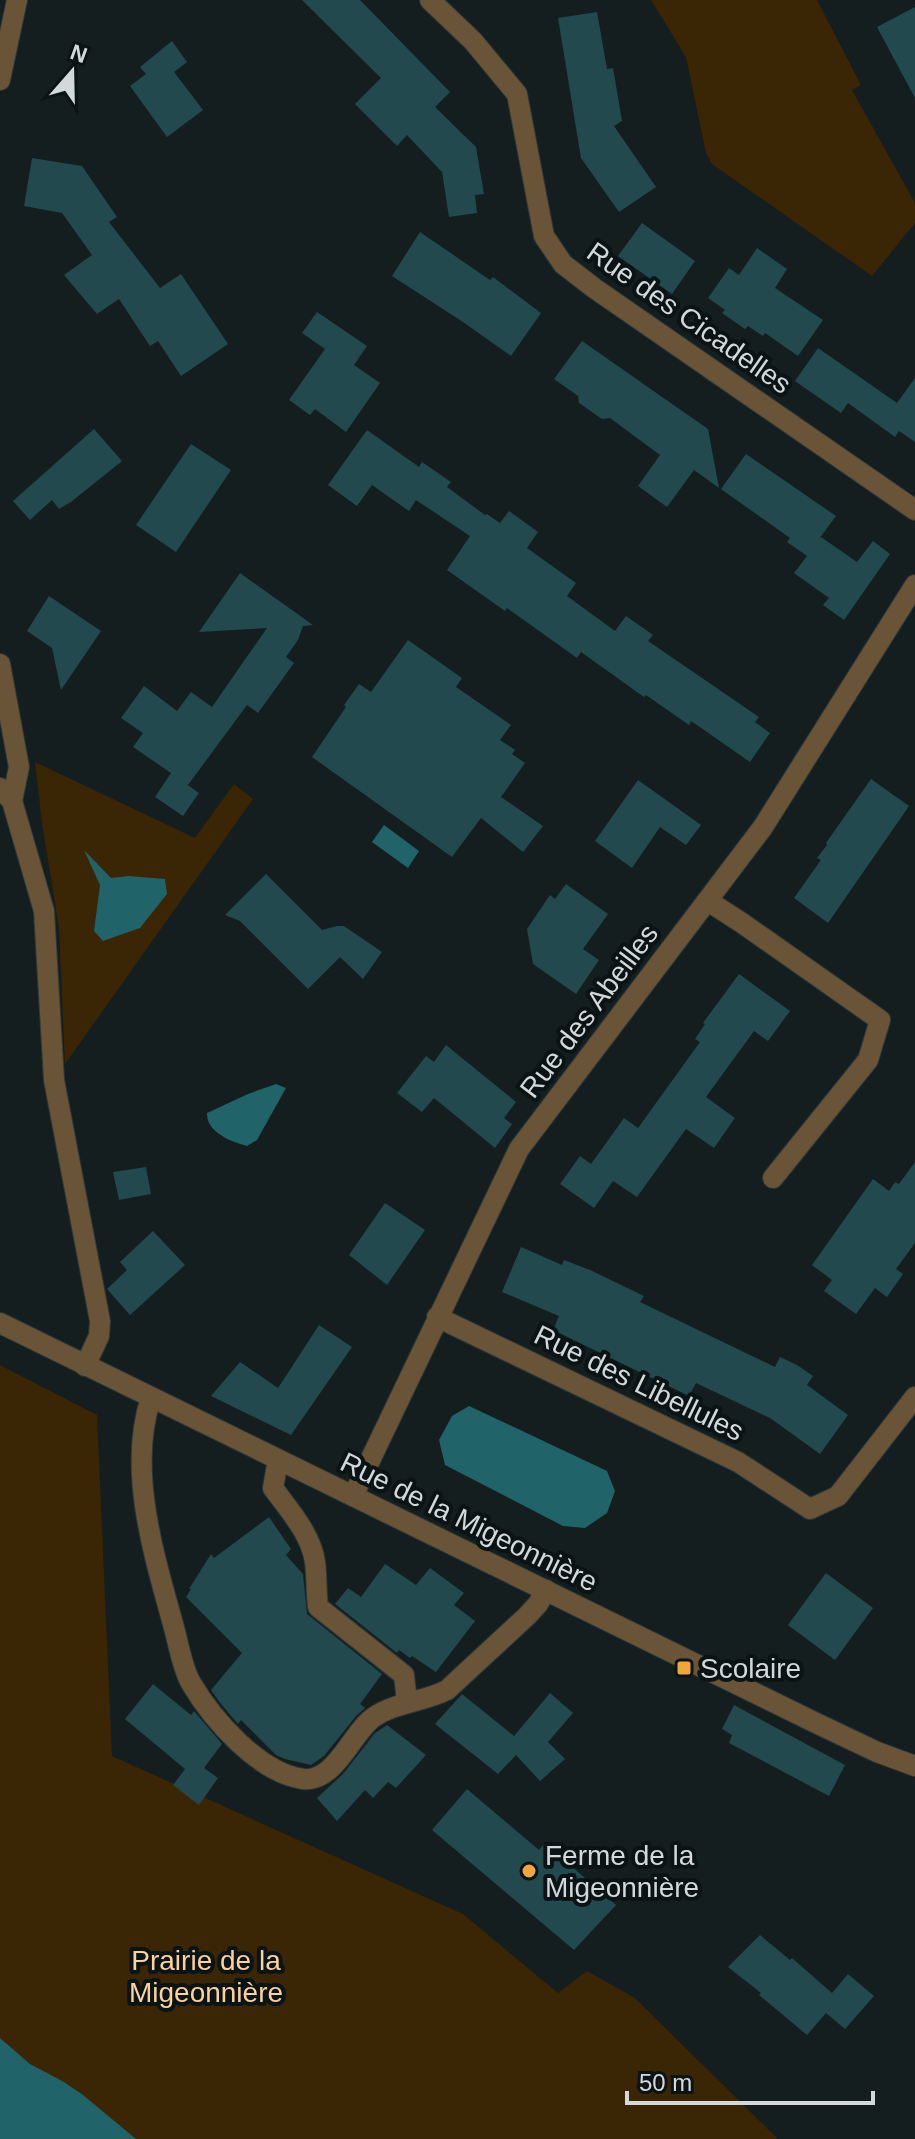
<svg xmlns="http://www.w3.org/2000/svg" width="915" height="2139" font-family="Arial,sans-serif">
  <rect width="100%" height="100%" fill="#141e1e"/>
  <!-- green -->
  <g fill="#3a2505">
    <path d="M651 0H817L861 85 852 90 915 203V223L872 276 712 164 706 153 686 57Z"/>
    <path d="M35 762 195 838 234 784 253 799 65 1064 59 928 42 823Z"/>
    <path d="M0 1365 97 1415 112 1756 463 1914 558 1993 587 1971 635 1998 778 2139H0Z"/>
  </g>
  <!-- water -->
  <g fill="#206369">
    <path d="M384 825 419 851 408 868 372 842Z"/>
    <path d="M84 850 111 878 129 876 165 879 167 894 140 928 103 941 94 931 100 885Z"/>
    <path d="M276 1084 286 1088 257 1140 247 1146C231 1142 206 1132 207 1113L248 1094Z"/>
    <path d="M469 1406 607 1471 615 1491 607 1513 585 1528 563 1526 445 1465 439 1440 452 1416Z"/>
    <path d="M0 2038 30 2064 64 2082 83 2095 136 2139H0Z"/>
  </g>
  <!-- building -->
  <g fill="#22494d">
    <path d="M302 0H360L450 92 435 107 476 147 484 194 475 195 477 213 449 217 442 172 407 135 397 146 355 104 381 78Z"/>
    <path d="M915 7V98L877 27Z"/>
    <path d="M597 12 607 69 613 68 622 121 614 126 656 187 619 212 581 158 558 18Z"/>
    <path d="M172 41 187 62 174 72 203 110 167 137 130 86 146 74 140 67Z"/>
    <path d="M32 158 82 166 117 217 109 222 160 288 181 274 228 344 181 376 158 341 150 346 119 299 97 314 64 275 92 255 62 213 24 206Z"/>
    <path d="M642 223 695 261 672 294 618 256Z"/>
    <path d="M420 232 490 280 493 277 541 313 511 356 463 322 392 276Z"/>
    <path d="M757 248 787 269 775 288 823 320 798 356 765 333 763 336 748 326 745 329 722 313 725 310 708 298 729 268 739 275Z"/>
    <path d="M317 312 367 346 354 365 380 383 346 432 315 409 310 415 289 400 325 349 302 333Z"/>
    <path d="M582 341 708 429 719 488 694 470 667 507 638 486 660 455 610 418 602 419 579 403 578 396 554 379Z"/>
    <path d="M818 348 897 403 915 378V442L899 431 895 437 848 403 841 413 795 381Z"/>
    <path d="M94 429 122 461 71 502 59 509 52 500 30 520 13 501Z"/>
    <path d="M367 430 419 467 422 462 451 482 447 487 485 515 487 514 500 523 509 511 538 532 527 548 576 583 567 596 615 631 626 616 653 635 648 641 759 717 755 722 770 733 750 762 691 721 689 725 646 695 644 697 581 652 577 658 507 608 505 611 447 570 470 536 416 500 409 511 372 485 357 506 328 485Z"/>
    <path d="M191 444 231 470 176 552 136 525Z"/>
    <path d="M746 454 836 516 819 539 821 537 857 562 873 541 890 554 844 620 823 605 829 598 794 573 807 556 787 542 790 538 721 489Z"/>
    <path d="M240 573 313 625 303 626 298 640 286 657 294 663 258 713 247 705 188 785 182 781 199 793 183 816 155 797 171 773 133 747 143 733 121 718 144 686 177 711 191 692 212 707 267 628 199 632Z"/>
    <path d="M49 596 101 631 61 690 52 648 27 631Z"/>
    <path d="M408 640 462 678 456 687 511 725 500 740 515 750 512 754 525 763 501 797 543 826 523 852 481 818 452 857 312 757 346 707 344 705 359 684 371 692Z"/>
    <path d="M871 779 909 806 828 923 794 898 821 860 817 858 827 845 826 843Z"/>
    <path d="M638 780 701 825 686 845 660 827 632 868 595 841Z"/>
    <path d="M266 874 322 930 337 926H344L382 952 363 979 340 957 308 989 240 921 225 915Z"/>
    <path d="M566 884 608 914 583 949 599 960 576 994 533 964 527 929 550 895 555 899Z"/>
    <path d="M739 974 790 1011 768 1041 754 1031 706 1097 735 1118 714 1148 686 1129 637 1197 613 1181 594 1208 560 1184 580 1156 591 1164 624 1118 638 1128 700 1042 695 1039 705 1024 703 1023Z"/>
    <path d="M446 1045 516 1102 504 1118 512 1124 495 1148 434 1098 422 1112 397 1093 426 1056 434 1062Z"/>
    <path d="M915 1162V1243L896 1269 903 1274 887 1297 875 1288 856 1314 824 1291 832 1280 812 1265 873 1179 889 1191 895 1182 899 1184Z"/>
    <path d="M146 1167 151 1194 119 1200 113 1172Z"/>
    <path d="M385 1203 425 1230 387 1285 349 1255Z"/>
    <path d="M153 1231 185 1265 130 1315 107 1289 127 1270 120 1262Z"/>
    <path d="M521 1247 562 1265 564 1260 590 1270 644 1296 640 1302 775 1367 780 1357 797 1365 813 1376 807 1385 848 1415 820 1454 770 1418 696 1383 689 1396 553 1330 559 1316 502 1292Z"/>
    <path d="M319 1325 352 1347 291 1435 211 1396 240 1362 278 1388Z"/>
    <path d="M269 1517 291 1549 286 1555 303 1574 307 1614 382 1674 360 1704 365 1708 356 1716 324 1756 311 1765 285 1759 276 1755 241 1720 238 1724 221 1704 211 1690 242 1653 186 1597 191 1589H189L211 1554 214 1558Z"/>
    <path d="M385 1564 416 1585 430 1568 464 1593 454 1605 475 1621 436 1672 412 1656 410 1658 399 1650 397 1653 335 1604 348 1588 361 1597Z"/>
    <path d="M826 1573 873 1608 835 1660 788 1625Z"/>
    <path d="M153 1684 191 1715 194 1711 222 1744 204 1768 218 1778 199 1805 173 1785 185 1769 125 1719Z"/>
    <path d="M550 1693 573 1713 548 1742 565 1759 540 1781 516 1755 498 1774 435 1724 462 1694 514 1736Z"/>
    <path d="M734 1705 845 1765 829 1796 729 1743 732 1735 722 1729Z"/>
    <path d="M387 1725 426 1755 396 1788 388 1782 373 1798 365 1790 337 1821 317 1798 343 1774 375 1733Z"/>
    <path d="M467 1789 539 1850 545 1843 616 1905 574 1950 432 1830Z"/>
    <path d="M760 1935 790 1960 792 1958 832 1993 848 1974 874 1996 845 2029 826 2013 807 2035 759 1995 761 1993 728 1967Z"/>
  </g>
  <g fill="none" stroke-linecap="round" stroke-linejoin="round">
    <defs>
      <g id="minor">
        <path d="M430 0 473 41 517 94 544 236 563 264 594 288 915 510"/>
        <path d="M0 80 17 0"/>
        <path d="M0 664 19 767 12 801"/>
        <path d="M0 788 12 801 44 911 54 1080 100 1321 99 1336 85 1366"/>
        <path d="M708 901 742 923 880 1020 868 1060 773 1178"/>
        <path d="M437 1317 738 1462 810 1509 838 1496 915 1397"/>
        <path d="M0 1323 814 1722 877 1752 915 1766"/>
        <path d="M151 1398C127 1469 154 1555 173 1624 178 1641 182 1668 191 1683 212 1719 259 1773 303 1779 335 1783 352 1732 374 1717 396 1702 424 1702 447 1690L527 1616 538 1604 546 1590"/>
        <path d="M278 1460 273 1488C289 1510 311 1534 315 1562 317 1576 316 1592 318 1607L404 1675 407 1702"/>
        <path d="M353 1496 519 1149 763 827 915 585"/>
      </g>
    </defs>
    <!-- minor casing -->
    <use href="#minor" stroke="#2f3838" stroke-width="22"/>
    <!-- minor -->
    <use href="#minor" stroke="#695438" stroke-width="20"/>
  </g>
  <!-- markers -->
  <g fill="#efa73d" stroke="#0b1415" stroke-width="3">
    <rect x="676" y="1660" width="16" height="16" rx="4"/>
    <circle cx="529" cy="1871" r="8"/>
  </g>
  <g text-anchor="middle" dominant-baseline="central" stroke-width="8" stroke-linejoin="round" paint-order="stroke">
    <!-- street labels -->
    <g font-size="28" fill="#d3d9da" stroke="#0b1415">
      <text transform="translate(689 318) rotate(35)">Rue des Cicadelles</text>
      <text transform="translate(589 1011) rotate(-53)">Rue des Abeilles</text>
      <text transform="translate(639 1383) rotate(26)">Rue des Libellules</text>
      <text transform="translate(469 1522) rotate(26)">Rue de la Migeonnière</text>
    </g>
    <!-- poi labels -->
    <g font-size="28" fill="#d3d9da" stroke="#0b1415" text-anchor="start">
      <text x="700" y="1668">Scolaire</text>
      <text x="545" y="1855">Ferme de la<tspan x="545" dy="32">Migeonnière</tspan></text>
    </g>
    <!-- park labels -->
    <g font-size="28" fill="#fcd19b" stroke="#0b1415">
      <text x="206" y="1960">Prairie de la<tspan x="206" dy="32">Migeonnière</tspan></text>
    </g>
  </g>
  <!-- north arrow -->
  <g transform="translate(72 72) rotate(20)" stroke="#0b1415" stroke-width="6" paint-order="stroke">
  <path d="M0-6L14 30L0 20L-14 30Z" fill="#d3d9da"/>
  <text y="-12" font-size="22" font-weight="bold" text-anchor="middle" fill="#d3d9da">N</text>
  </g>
  <!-- scale -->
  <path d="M627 2091v12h246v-12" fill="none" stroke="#d3d9da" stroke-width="4"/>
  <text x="639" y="2091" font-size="24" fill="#d3d9da" stroke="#0b1415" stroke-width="6" paint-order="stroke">50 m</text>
</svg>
